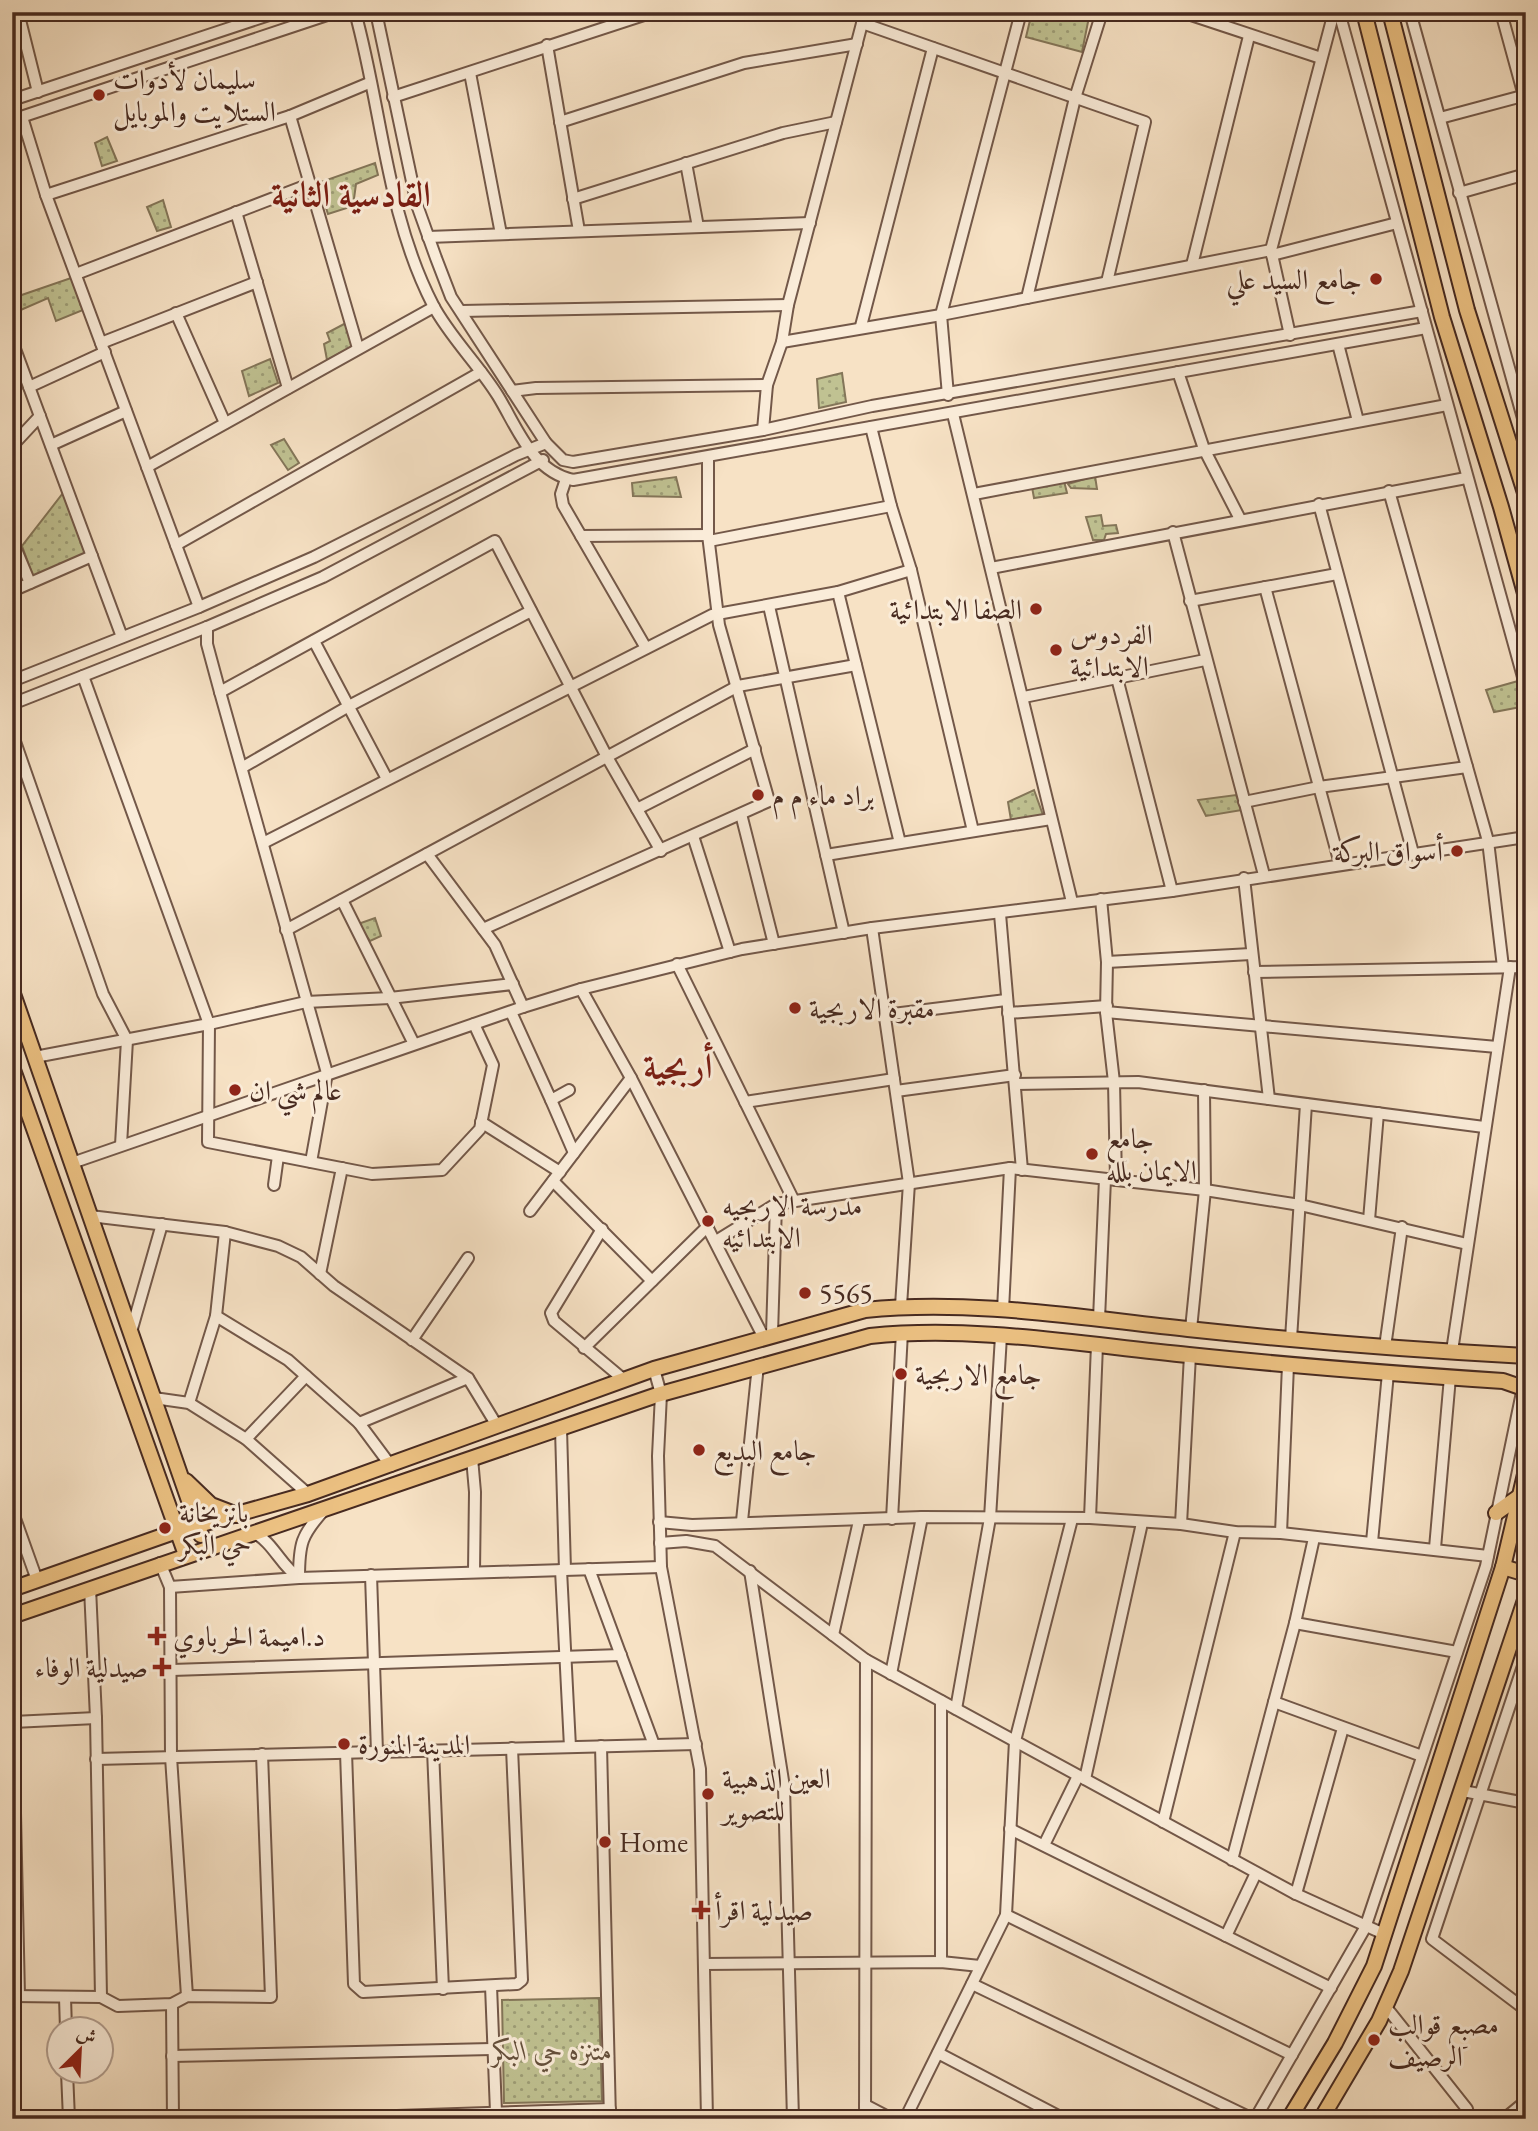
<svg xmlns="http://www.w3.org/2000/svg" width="1538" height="2131" font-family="'EB Garamond',Amiri,serif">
  <defs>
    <pattern id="grass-dots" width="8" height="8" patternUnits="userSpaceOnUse" patternTransform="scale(1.75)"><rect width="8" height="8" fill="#c0c292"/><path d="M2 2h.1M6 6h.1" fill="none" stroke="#9e9e77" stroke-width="1.8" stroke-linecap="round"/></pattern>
  </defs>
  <rect width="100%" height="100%" fill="#f7e2c5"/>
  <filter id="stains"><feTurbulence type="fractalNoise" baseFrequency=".00286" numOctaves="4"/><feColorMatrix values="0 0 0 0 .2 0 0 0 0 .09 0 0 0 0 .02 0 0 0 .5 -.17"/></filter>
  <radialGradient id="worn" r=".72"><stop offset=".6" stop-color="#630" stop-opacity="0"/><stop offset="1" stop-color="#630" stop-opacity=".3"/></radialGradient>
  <!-- grass -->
  <g fill="url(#grass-dots)" stroke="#847659" stroke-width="2">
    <path d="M1032 12H1090L1082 52 1026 37Z"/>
    <path d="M107 137 117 161 102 166 95 143Z"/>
    <path d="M375 163 378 175 356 184 353 206 328 214 318 183Z"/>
    <path d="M163 200 171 227 157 231 147 207Z"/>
    <path d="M71 278 83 310 56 321 48 298 16 312 13 298Z"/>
    <path d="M346 323 354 346 327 360 324 344 330 341 327 333Z"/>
    <path d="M270 359 278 383 249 396 242 371Z"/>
    <path d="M842 373 846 402 819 408 817 379Z"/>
    <path d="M284 439 299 463 288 470 271 445Z"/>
    <path d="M1095 476 1097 489 1071 488 1068 484Z"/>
    <path d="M676 477 681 497 633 496 632 483Z"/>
    <path d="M1064 481 1067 493 1034 498 1032 487Z"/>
    <path d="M63 493 88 554 33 576 22 546Z"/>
    <path d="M1101 515 1103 526 1116 525 1118 533 1106 534 1104 540H1093L1086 517Z"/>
    <path d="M1518 681 1526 706 1494 712 1486 690Z"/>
    <path d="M1034 790 1043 815 1011 820 1008 802Z"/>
    <path d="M1236 795 1242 810 1206 816 1198 800Z"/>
    <path d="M375 918 381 936 370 941 358 924Z"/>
    <path d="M599 1998 602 2101 504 2103 502 2000Z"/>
  </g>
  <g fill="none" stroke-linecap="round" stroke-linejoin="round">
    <defs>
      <g id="minor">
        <path d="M18 12 38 92"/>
        <path d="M355 12C382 109 386 214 433 305 449 336 479 365 498 396 518 429 532 471 573 480L1426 328"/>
        <path d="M376 12 417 205 436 258 451 297 546 443 563 460 573 462 763 430 872 406 1422 311"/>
        <path d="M1182 12 1321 58"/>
        <path d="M1339 12 1526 688"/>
        <path d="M1410 12 1526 429"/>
        <path d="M1501 12 1524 96"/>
        <path d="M862 23 1145 122 1107 282"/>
        <path d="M547 45 579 231"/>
        <path d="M470 73 501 234"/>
        <path d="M393 97 653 12"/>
        <path d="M12 100 278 12"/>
        <path d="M290 116 358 348"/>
        <path d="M22 117 46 195 199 607"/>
        <path d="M1440 118 1526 95"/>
        <path d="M12 120 336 12"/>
        <path d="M560 122 744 63 857 44"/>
        <path d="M686 163 698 227"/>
        <path d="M1459 193 1526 174"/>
        <path d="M46 195 290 116 369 83"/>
        <path d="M573 199 783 133 836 122"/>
        <path d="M236 212 288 388"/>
        <path d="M428 237 810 223"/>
        <path d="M1272 255 1397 223"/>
        <path d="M1192 265 1249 36"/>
        <path d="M76 274 310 184"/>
        <path d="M1027 298 1075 98 1102 12"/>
        <path d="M462 311 788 305"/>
        <path d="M176 313 225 423"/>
        <path d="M861 326 933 48"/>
        <path d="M1290 335 1271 250 1334 12"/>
        <path d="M12 341 122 637"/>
        <path d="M782 342 941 315 1271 250"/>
        <path d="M101 343 257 282"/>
        <path d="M1338 344 1358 421"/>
        <path d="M1178 372 1204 449 1240 519"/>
        <path d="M29 387 105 352"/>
        <path d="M512 391 536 388 767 385"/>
        <path d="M948 395 941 315 1021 12"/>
        <path d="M953 414 1072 902"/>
        <path d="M871 427 891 506 911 570 973 831"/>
        <path d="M763 430 767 385 782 342 788 305 865 12"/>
        <path d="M51 445 126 411"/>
        <path d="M12 446 40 416"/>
        <path d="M147 467 434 307"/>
        <path d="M566 479 561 494 563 505 646 648"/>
        <path d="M1389 491 1488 841 1503 967"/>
        <path d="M974 494 1447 405"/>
        <path d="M1319 504 1413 853"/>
        <path d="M1173 532 1264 875"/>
        <path d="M581 536 708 535"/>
        <path d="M709 541 891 506"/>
        <path d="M176 545 481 372"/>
        <path d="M17 552 30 583"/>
        <path d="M991 568 1466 478"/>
        <path d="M1265 587 1340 864"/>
        <path d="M12 591 92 556"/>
        <path d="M838 592 900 843"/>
        <path d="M1190 601 1337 574"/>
        <path d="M769 606 844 933"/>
        <path d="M207 627V644L220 692 327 1073 311 1162"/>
        <path d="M314 641 387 779"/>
        <path d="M83 676 209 1024 208 1142 372 1174 442 1170 480 1129 493 1065 474 1024"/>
        <path d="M1117 678 1172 891"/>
        <path d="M12 681 199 607 314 557 516 455 546 443"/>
        <path d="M220 692 495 541 607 757 661 851"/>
        <path d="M1024 697 1205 660"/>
        <path d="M12 704 207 627 323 577 543 460"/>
        <path d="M12 733 103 994 127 1040 121 1145"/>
        <path d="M243 767 349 706 531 611"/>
        <path d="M1244 802 1319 787 1467 767"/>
        <path d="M637 809 755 749"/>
        <path d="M741 814 774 944"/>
        <path d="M693 836 730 952"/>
        <path d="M263 843 712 615 838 592 911 570"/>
        <path d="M427 854 495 945 523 1007"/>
        <path d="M826 855 1051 819"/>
        <path d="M1244 878 1269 1099"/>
        <path d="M1101 899 1107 962 1106 1012 1114 1082 1116 1180"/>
        <path d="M342 900 414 1044"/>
        <path d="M1000 914 1022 1170"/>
        <path d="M872 928 909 1183 901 1306"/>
        <path d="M483 929 769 801 719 625 708 535V457"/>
        <path d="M286 930 738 686 856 665"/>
        <path d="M1107 962 1251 954"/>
        <path d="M677 964 794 1201"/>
        <path d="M1254 972 1526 967"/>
        <path d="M581 989 631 1078 763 1336"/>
        <path d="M511 1012 551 1100 569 1090"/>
        <path d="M1106 1012 1497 1047"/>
        <path d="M1008 1013 1107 1006"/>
        <path d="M885 1015 1006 1000"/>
        <path d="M35 1057 209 1024 306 1002 390 998 513 984"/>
        <path d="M1015 1084 1138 1082 1484 1127"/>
        <path d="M896 1091 1015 1075"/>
        <path d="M551 1100 574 1153"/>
        <path d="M745 1102 894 1079"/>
        <path d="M481 1122 560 1172"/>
        <path d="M72 1163 523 1007 581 989 742 949 872 928 1172 891 1526 837"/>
        <path d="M553 1181 652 1281"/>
        <path d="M274 1185 278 1156"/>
        <path d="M530 1211 631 1078"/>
        <path d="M90 1216 225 1232 278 1246 301 1257 334 1286 468 1378 496 1424"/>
        <path d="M1369 1220 1378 1113"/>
        <path d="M602 1229 551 1313 554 1321 623 1379"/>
        <path d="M716 1241 776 1204 1010 1168 1205 1190 1300 1205 1467 1244"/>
        <path d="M320 1274 342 1168"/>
        <path d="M1003 1310 1010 1168"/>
        <path d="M216 1316 288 1360 359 1423 391 1466"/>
        <path d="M1099 1319 1105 1179"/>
        <path d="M1191 1329 1205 1190 1204 1090"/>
        <path d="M131 1332 162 1224"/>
        <path d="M772 1334 776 1204"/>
        <path d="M1291 1339 1306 1104"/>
        <path d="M412 1340 468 1258"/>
        <path d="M1385 1347 1402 1227"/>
        <path d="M584 1348 708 1226"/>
        <path d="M1452 1351 1510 967"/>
        <path d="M654 1369 661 1394 658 1456 661 1567 700 1769 707 2119"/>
        <path d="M154 1398 189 1403 246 1439 308 1494"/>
        <path d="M189 1403 216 1316 225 1232"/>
        <path d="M359 1423 468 1378"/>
        <path d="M561 1429 565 1570"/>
        <path d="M246 1439 306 1376"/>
        <path d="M472 1458 475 1492 474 1572"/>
        <path d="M12 1510 37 1580"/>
        <path d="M1090 1518 1097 1345"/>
        <path d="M892 1519 902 1332"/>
        <path d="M742 1521 758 1365"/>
        <path d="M659 1522 692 1525 922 1517 1090 1518 1181 1524 1235 1532 1281 1533 1488 1556"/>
        <path d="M1181 1524 1190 1355"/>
        <path d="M253 1532C274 1543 280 1565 299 1578L661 1567"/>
        <path d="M1281 1533 1288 1365"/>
        <path d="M1372 1542 1388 1373"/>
        <path d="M660 1543 686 1541 715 1546 866 1660 1296 1894 1384 1934"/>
        <path d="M1435 1548 1450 1377"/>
        <path d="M160 1563 170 1587 171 1757 187 1996"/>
        <path d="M589 1569 654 1745"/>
        <path d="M561 1570 570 1747"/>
        <path d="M750 1571 784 1787 793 2119"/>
        <path d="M371 1575 377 1752"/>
        <path d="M170 1587 299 1578C299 1544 301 1535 325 1509"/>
        <path d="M90 1588 96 1718 101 1997"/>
        <path d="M1295 1623 1457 1652"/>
        <path d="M833 1635 859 1521"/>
        <path d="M1526 1657 1432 1939 1522 2007 1526 1998"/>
        <path d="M172 1670 621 1655"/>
        <path d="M891 1674 922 1517"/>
        <path d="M1274 1702 1422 1756"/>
        <path d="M956 1709 990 1518 1001 1336"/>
        <path d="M601 1746 610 2119"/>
        <path d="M433 1750 443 1989"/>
        <path d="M346 1752 354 1984 363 1992 517 1984 522 1980 512 1748"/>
        <path d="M96 1759 696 1744"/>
        <path d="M1085 1779 1142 1523"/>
        <path d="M1463 1791 1526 1803"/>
        <path d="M1163 1822 1235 1532"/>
        <path d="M1010 1829 1331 1988"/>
        <path d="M1044 1845 1078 1776"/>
        <path d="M1232 1860 1295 1623 1314 1538"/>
        <path d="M1296 1894 1343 1728"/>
        <path d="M1006 1915 1292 2055"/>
        <path d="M1226 1936 1256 1873"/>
        <path d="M941 1962V1701"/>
        <path d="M705 1964 941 1962 980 1966"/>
        <path d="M972 1984 1253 2119"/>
        <path d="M491 1986 496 2112"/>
        <path d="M12 1996 101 1997 118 2006 172 2004 187 1996 271 1997 262 1754"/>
        <path d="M19 1996 13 1722 96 1718"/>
        <path d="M65 1997 66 2030"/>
        <path d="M172 2004 173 2119"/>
        <path d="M1390 2012 1467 2109 1469 2119"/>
        <path d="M938 2053 1064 2119"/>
        <path d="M172 2056 492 2049"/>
        <path d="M67 2072 69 2119"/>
        <path d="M865 2105 892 2119"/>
        <path d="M1509 2115 1526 2101"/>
        <path d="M306 2119 610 2109"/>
        <path d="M865 2119 866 1660"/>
        <path d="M905 2119 1006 1915 1015 1741 1072 1519"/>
        <path d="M1255 2119 1365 1928 1486 1566 1526 1373"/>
      </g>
      <g id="major">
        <path d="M1364 12 1442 317 1501 507 1526 597"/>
        <path d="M1390 12 1467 310 1526 496"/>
        <path d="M12 991 201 1535"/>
        <path d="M12 1067 186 1555"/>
        <path d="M186 1481 211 1505 237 1515"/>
        <path d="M1496 1513 1520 1496"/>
        <path d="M1503 1567 1526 1574"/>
        <path d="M12 1589 177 1531 308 1494 654 1369 865 1310C972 1299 1082 1318 1188 1329 1300 1341 1413 1350 1526 1356"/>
        <path d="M12 1616 657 1395 870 1336C975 1325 1084 1345 1189 1355 1294 1366 1398 1374 1503 1381L1526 1389"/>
        <path d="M1289 2119 1335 2043 1374 1966 1503 1567 1526 1470"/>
        <path d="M1321 2119 1379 2021 1401 1971 1526 1597"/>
      </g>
    </defs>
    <!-- minor casing -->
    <use href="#minor" stroke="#735849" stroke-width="14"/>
    <!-- major casing -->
    <use href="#major" stroke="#472a20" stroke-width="18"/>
    <!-- minor -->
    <use href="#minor" stroke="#faecd9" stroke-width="10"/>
    <!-- major -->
    <use href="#major" stroke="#ecc182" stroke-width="14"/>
  </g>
  <!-- markers -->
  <g fill="#8f2418" stroke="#faecd9" stroke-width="2.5">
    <circle cx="99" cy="95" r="7"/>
    <circle cx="1376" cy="279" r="7"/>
    <circle cx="1036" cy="609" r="7"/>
    <circle cx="1056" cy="650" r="7"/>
    <circle cx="758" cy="795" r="7"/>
    <circle cx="1457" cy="851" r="7"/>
    <circle cx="795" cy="1008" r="7"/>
    <circle cx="235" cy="1090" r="7"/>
    <circle cx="1092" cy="1154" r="7"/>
    <circle cx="708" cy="1221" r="7"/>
    <circle cx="805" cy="1293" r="7"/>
    <circle cx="901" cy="1374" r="7"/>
    <circle cx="699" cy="1450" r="7"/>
    <circle cx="165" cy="1528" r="7"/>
    <path d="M153.5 1625.5h7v7h7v7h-7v7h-7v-7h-7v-7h7z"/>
    <path d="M158.5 1656.5h7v7h7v7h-7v7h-7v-7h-7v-7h7z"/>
    <circle cx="344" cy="1744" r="7"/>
    <circle cx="708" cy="1794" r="7"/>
    <circle cx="605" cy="1842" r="7"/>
    <path d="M697.5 1899.5h7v7h7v7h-7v7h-7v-7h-7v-7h7z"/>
    <circle cx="1374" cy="2040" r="7"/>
  </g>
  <g text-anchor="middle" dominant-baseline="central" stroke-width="6" stroke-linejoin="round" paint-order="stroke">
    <!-- poi labels -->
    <g font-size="28" fill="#472a20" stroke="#faecd9" text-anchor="start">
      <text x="113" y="79">سليمان لأدوات<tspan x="113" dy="32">الستلايت والموبايل</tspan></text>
      <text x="1362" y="279" text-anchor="end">جامع السيد علي</text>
      <text x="1022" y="609" text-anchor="end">الصفا الابتدائية</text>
      <text x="1070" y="634">الفردوس<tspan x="1070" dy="32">الابتدائية</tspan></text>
      <text x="772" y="795">براد ماء م م</text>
      <text x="1443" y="851" text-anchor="end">أسواق البركة</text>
      <text x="809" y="1008">مقبرة الاربجية</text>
      <text x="249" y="1090">عالم شي ان</text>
      <text x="1106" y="1138">جامع<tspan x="1106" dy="32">الايمان بلله</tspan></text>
      <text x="722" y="1205">مدرسة الاربجيه<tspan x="722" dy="32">الابتدائيه</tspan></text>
      <text x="819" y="1293">5565</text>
      <text x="915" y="1374">جامع الاربجية</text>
      <text x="713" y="1450">جامع البديع</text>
      <text x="179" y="1512">بانزيخانة<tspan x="179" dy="32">حي البكر</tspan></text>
      <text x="173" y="1636">د.اميمة الحرباوي</text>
      <text x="148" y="1667" text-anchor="end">صيدلية الوفاء</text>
      <text x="358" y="1744">المدينة المنورة</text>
      <text x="722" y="1778">العين الذهبية<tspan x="722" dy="32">للتصوير</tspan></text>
      <text x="619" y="1842">Home</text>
      <text x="715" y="1910">صيدلية اقرأ</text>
      <text x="1388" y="2024">مصبع قوالب<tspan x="1388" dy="32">الرصيف</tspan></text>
    </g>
    <!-- park labels -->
    <g font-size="28" font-style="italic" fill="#65503c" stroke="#faecd9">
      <text x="552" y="2050">متنزه حي البكر</text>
    </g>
    <!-- district labels -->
    <g font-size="35" font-weight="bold" fill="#7a1f14" stroke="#faecd9">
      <text x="351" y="193">القادسية الثانية</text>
      <text x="678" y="1065">أربجية</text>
    </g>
  </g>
  <!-- margin -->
  <rect width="1538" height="2131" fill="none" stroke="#f7e2c5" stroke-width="42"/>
  <rect x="14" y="14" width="1510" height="2103" fill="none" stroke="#472a20" stroke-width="3.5"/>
  <rect x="21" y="21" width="1496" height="2089" fill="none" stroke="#472a20" stroke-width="2"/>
  <!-- north arrow -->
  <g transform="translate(80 2050) rotate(24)"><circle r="33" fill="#faecd9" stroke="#b29e8f" stroke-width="2"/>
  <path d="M0-5L12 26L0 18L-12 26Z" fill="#8f2418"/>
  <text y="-10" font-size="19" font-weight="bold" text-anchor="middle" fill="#472a20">ش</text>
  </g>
  <rect width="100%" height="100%" filter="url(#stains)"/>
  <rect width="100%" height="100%" fill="url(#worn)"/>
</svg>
